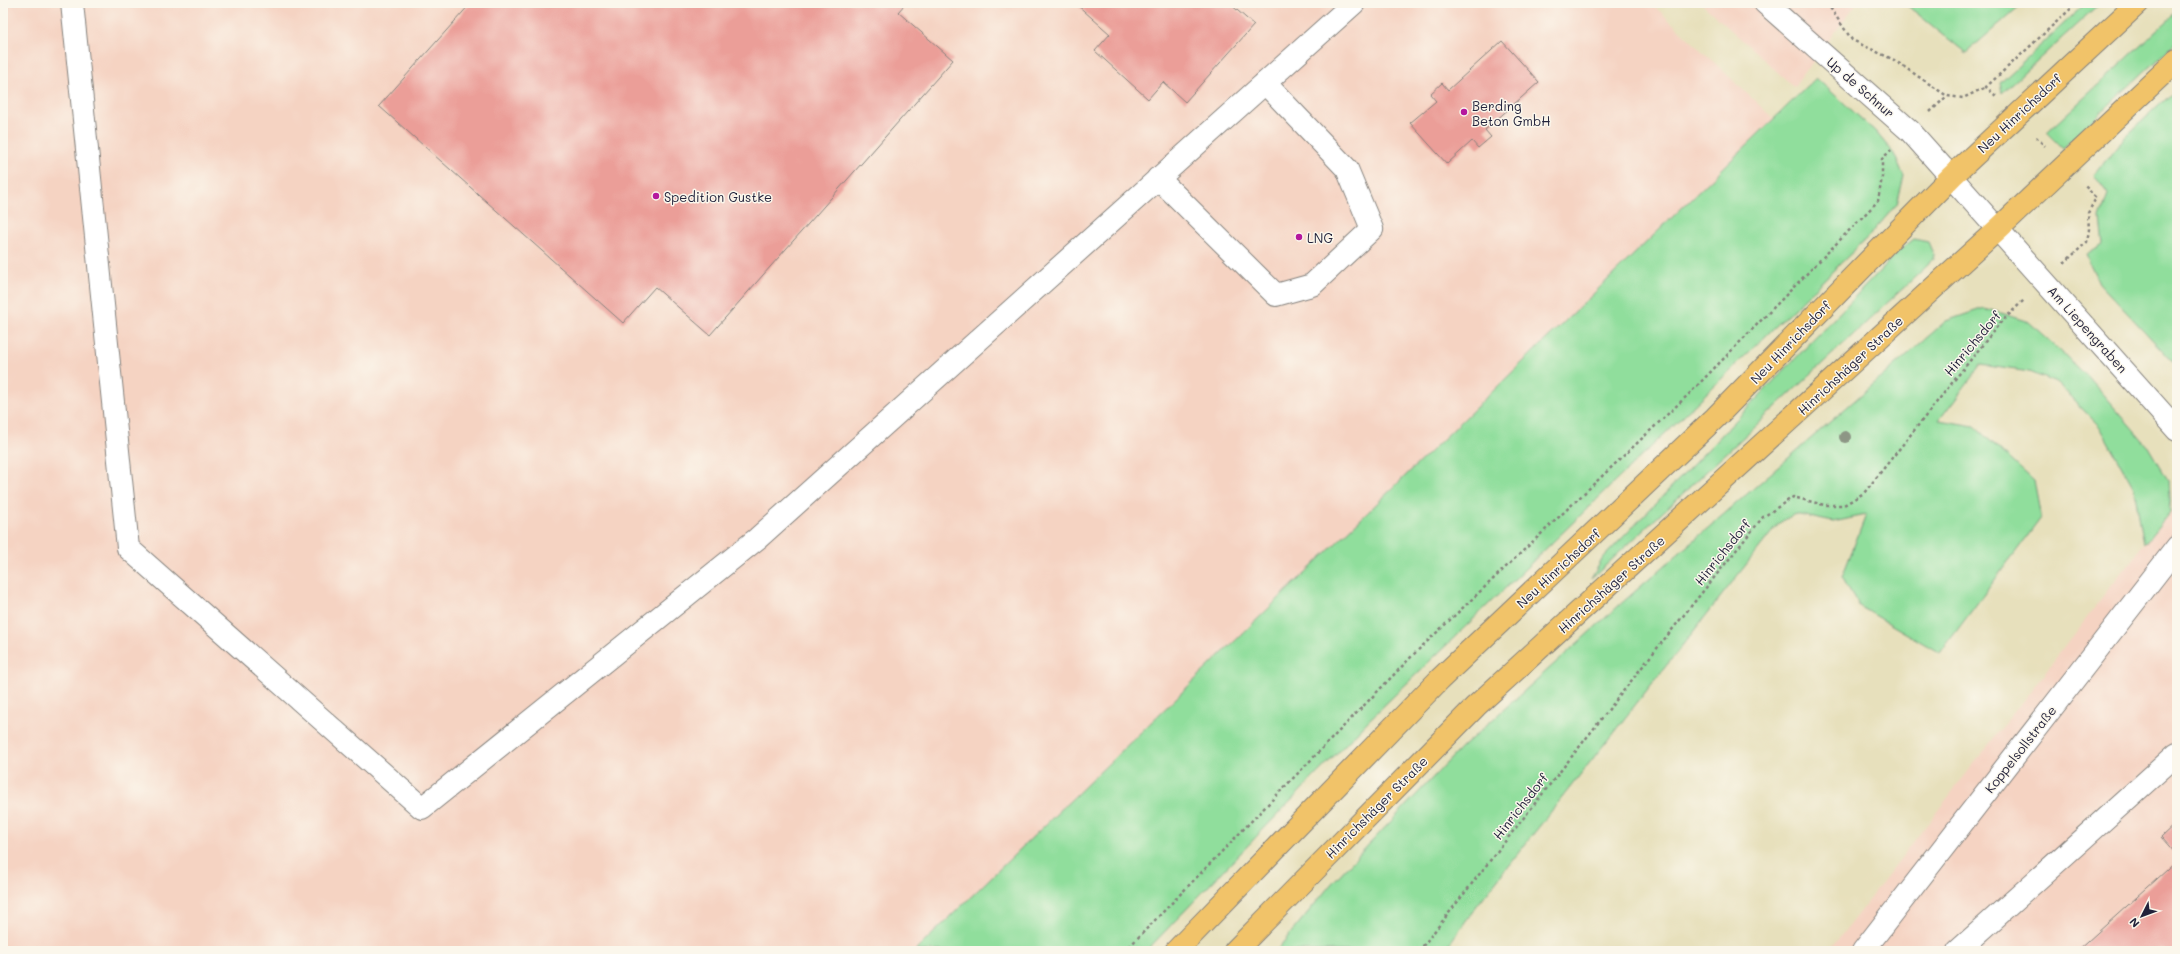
<svg xmlns="http://www.w3.org/2000/svg" width="2180" height="954" font-family="Mali,sans-serif">
  <rect width="100%" height="100%" fill="#fbf7ec"/>
  <filter id="ink" filterUnits="userSpaceOnUse"><feTurbulence type="fractalNoise" baseFrequency=".025" numOctaves="2"/><feDisplacementMap in="SourceGraphic" scale="8" xChannelSelector="R" yChannelSelector="G"/><feConvolveMatrix kernelMatrix="1 2 1 2 8 2 1 2 1" color-interpolation-filters="sRGB"/></filter>
  <filter id="wash" filterUnits="userSpaceOnUse"><feTurbulence type="fractalNoise" baseFrequency=".012" numOctaves="4" result="noise"/><feDisplacementMap in="SourceGraphic" scale="16" xChannelSelector="R" yChannelSelector="G"/><feGaussianBlur stdDeviation="0.9" result="paint"/><feColorMatrix in="noise" values="0 0 0 0 0 0 0 0 0 0 0 0 0 0 0 0 0 1.4 0 .05"/><feComposite in="paint" operator="in"/></filter>
  <g filter="url(#wash)">
    <rect width="100%" height="100%" fill="#e7e0bc"/>
    <!-- built -->
    <g fill="#f5d3c2">
      <path d="M3 3H1651L1774 119 915 951H3Z"/>
      <path d="M1701 3H1857L1794 87Z"/>
      <path d="M2177 505V951H1829L2144 544Z"/>
    </g>
    <!-- green -->
    <g fill="#90de9c" stroke="#59806c">
      <path d="M1904 3H2023L1966 53Z"/>
      <path d="M2086 3H2100L2002 93 2000 83Z"/>
      <path d="M2177 12V41L2063 148 2047 132Z"/>
      <path d="M1816 78 1876 132 1894 154 1904 176 1897 204 1871 234 1368 721 1146 951H915Z"/>
      <path d="M2177 89V366L2099 283 2086 255 2103 245 2100 218 2108 194 2094 175 2125 137Z"/>
      <path d="M1914 239 1928 242 1934 256 1928 265 1591 579 1603 558 1900 250Z"/>
      <path d="M1984 308 2029 322 2084 373 2148 446 2168 480 2170 512 2144 544 2134 488 2100 427 2058 384 2030 372 1981 365 1939 420 1974 426 2034 481 2041 518 1940 653 1859 606 1842 577 1866 515 1833 522 1795 514 1779 523 1478 904 1444 951H1276L1333 882 1461 748 1624 601 1946 321Z"/>
    </g>
    <g id="blocks">
      <!-- building -->
      <g fill="#eb9e98">
        <path d="M471 3H906L898 12 953 60 710 335 655 287 623 323 379 106Z"/>
        <path d="M1075 3H1229L1254 25 1185 102 1163 82 1148 99 1095 51 1110 34Z"/>
        <path d="M1502 41 1539 82 1485 130 1491 137 1478 148 1472 141 1447 164 1410 123 1436 101 1430 94 1442 83 1448 90Z"/>
        <path d="M2177 822V855L2161 837Z"/>
        <path d="M2177 861V951H2077Z"/>
      </g>
    </g>
  </g>
  <g filter="url(#ink)">
    <use href="#blocks" fill-opacity="0" stroke="#84817c" stroke-width="1"/>
    <g fill="none" stroke-linecap="round" stroke-linejoin="round">
      <defs>
        <g id="minor">
          <path d="M72 3 128 548 422 808 758 538 1354 3"/>
          <path d="M1765 3 1910 131 2177 430"/>
          <path d="M1158 178 1276 295 1312 285 1372 229 1347 169 1265 83"/>
          <path d="M1863 951 2177 547"/>
          <path d="M1958 951 2177 754"/>
        </g>
        <g id="major">
          <path d="M1176 951 1440 679 1715 418 1952 176 2138 3"/>
          <path d="M1235 951 1476 706 1998 229 2177 60"/>
        </g>
      </defs>
      <!-- minor casing -->
      <use href="#minor" stroke="#84817c" stroke-width="24"/>
      <!-- major casing -->
      <use href="#major" stroke="#84817c" stroke-width="24"/>
      <!-- path -->
      <g stroke="#84817c" stroke-width="2.5" stroke-dasharray="3 3" stroke-linecap="butt">
        <path d="M1827 3 1852 40 1894 60 1947 96"/>
        <path d="M1996 96 1986 87 2077 3"/>
        <path d="M1930 112 1947 96 1963 98 1986 87"/>
        <path d="M2036 137 2045 146"/>
        <path d="M2064 263 2087 242 2089 230 2088 213 2096 198 2084 185"/>
        <path d="M1125 951 1415 653 1689 394 1878 201 1882 177V159L1891 150"/>
        <path d="M1419 951 1650 657 1763 517 1793 497 1824 505H1844L1864 493 2000 323 2024 300"/>
      </g>
      <!-- minor -->
      <use href="#minor" stroke="#fff" stroke-width="22"/>
      <!-- major -->
      <use href="#major" stroke="#f1c369" stroke-width="22"/>
    </g>
    <!-- trees -->
    <circle fill="#8d9685" cx="1845" cy="437" r="6"/>
  </g>
  <!-- markers -->
  <g fill="#b5179e" stroke="#fbf7ec" stroke-width="1.5">
    <circle cx="1464" cy="112" r="4"/>
    <circle cx="656" cy="196" r="4"/>
    <circle cx="1299" cy="237" r="4"/>
  </g>
  <g text-anchor="middle" dominant-baseline="central" stroke-width="3" stroke-linejoin="round" paint-order="stroke">
    <!-- street labels -->
    <g font-size="13" fill="#22223b" stroke="#fbf7ec">
      <text transform="translate(1861 87) rotate(41)">Up de Schnur</text>
      <text transform="translate(2019 113) rotate(-43)">Neu Hinrichsdorf</text>
      <text transform="translate(2088 329) rotate(48)">Am Liepengraben</text>
      <text transform="translate(1790 342) rotate(-46)">Neu Hinrichsdorf</text>
      <text transform="translate(1972 343) rotate(-50)">Hinrichsdorf</text>
      <text transform="translate(1850 365) rotate(-43)">Hinrichshäger Straße</text>
      <text transform="translate(1722 552) rotate(-51)">Hinrichsdorf</text>
      <text transform="translate(1558 568) rotate(-43)">Neu Hinrichsdorf</text>
      <text transform="translate(1611 584) rotate(-42)">Hinrichshäger Straße</text>
      <text transform="translate(2020 749) rotate(-52)">Koppelsollstraße</text>
      <text transform="translate(1520 806) rotate(-52)">Hinrichsdorf</text>
      <text transform="translate(1376 807) rotate(-45)">Hinrichshäger Straße</text>
    </g>
    <!-- poi labels -->
    <g font-size="13" fill="#22223b" stroke="#fbf7ec" text-anchor="start">
      <text x="1472" y="105">Berding<tspan x="1472" dy="15">Beton GmbH</tspan></text>
      <text x="664" y="196">Spedition Gustke</text>
      <text x="1307" y="237">LNG</text>
    </g>
  </g>
  <!-- margin -->
  <rect width="2180" height="954" fill="none" stroke="#fbf7ec" stroke-width="16"/>
  <!-- north arrow -->
  <g transform="translate(2142 916) rotate(228)" stroke="#fbf7ec" stroke-width="3" paint-order="stroke">
  <path d="M0-3L7 15L0 10L-7 15Z" fill="#22223b"/>
  <text y="-6" font-size="11" font-weight="bold" text-anchor="middle" fill="#22223b">N</text>
  </g>
</svg>
